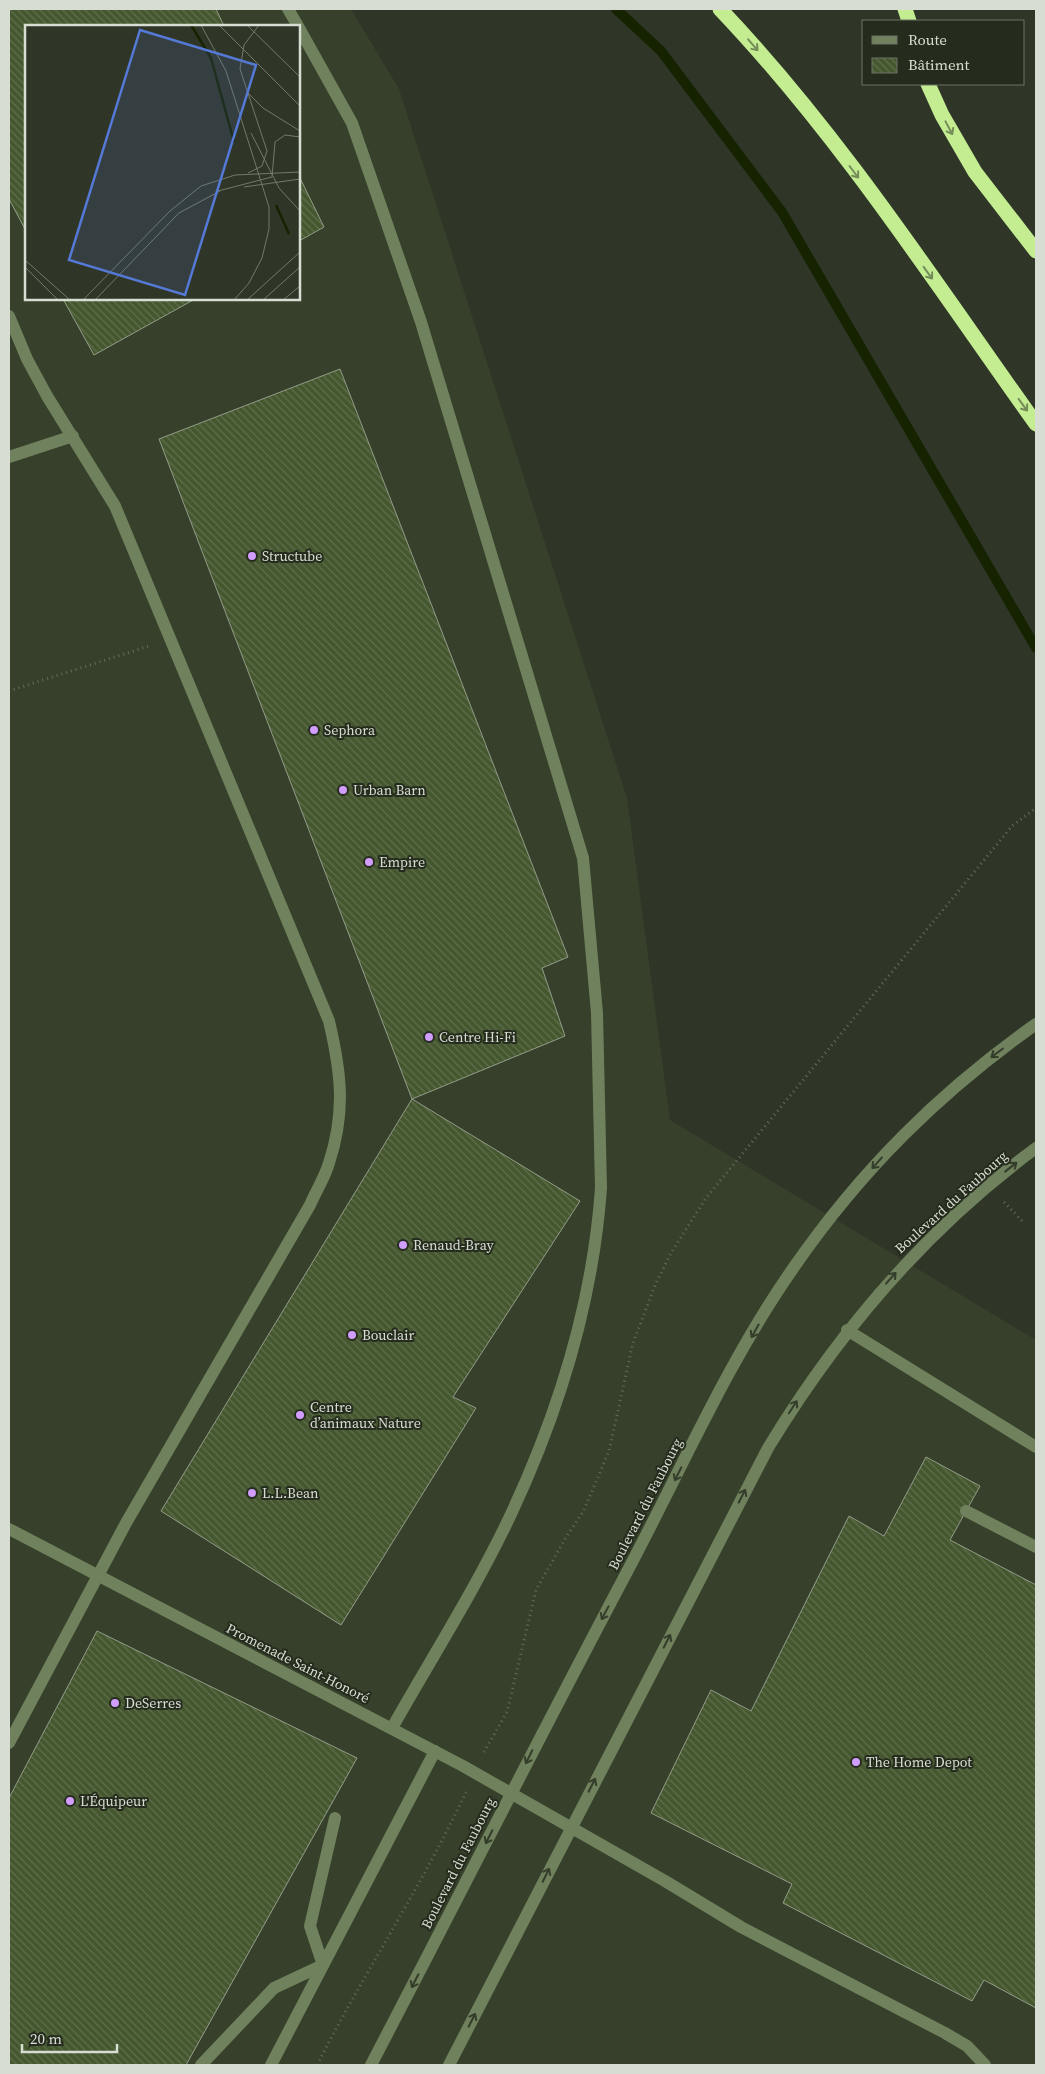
<svg xmlns="http://www.w3.org/2000/svg" width="1045" height="2074" font-family="'Source Serif 4',serif">
  <defs>
    <pattern id="building-back-hatch" width="6" height="6" patternUnits="userSpaceOnUse" patternTransform="scale(1.25)"><rect width="6" height="6" fill="#45572f"/><path d="M-1 5l2 2M0 0l6 6M5-1l2 2" fill="none" stroke="#5f6f4c"/></pattern>
  </defs>
  <rect width="100%" height="100%" fill="#2f3627"/>
  <!-- built -->
  <path fill="#36402a" fill-rule="evenodd" d="M9 9H351L399 89 627 798 670 1120 1036 1340V2065H9ZM26 26H299V299H26Z"/>
  <g fill="none" stroke-linecap="round" stroke-linejoin="round">
    <!-- stream -->
    <path stroke="#152300" stroke-width="10" d="M616 9 661 51 782 212 1036 648"/>
  </g>
  <!-- building -->
  <g fill="url(#building-back-hatch)" stroke="#939c89">
    <path d="M9 9H216L224 26H26V231L9 199Z"/>
    <path d="M299 176 324 227 299 241Z"/>
    <path d="M63 299H195L94 355Z"/>
    <path d="M340 369 568 957 542 968 565 1036 412 1099 159 439Z"/>
    <path d="M412 1099 580 1201 453 1397 476 1408 341 1625 161 1511Z"/>
    <path d="M926 1457 980 1486 950 1540 1036 1585V2008L984 1980 972 2001 783 1903 792 1884 651 1813 711 1690 751 1711 849 1516 884 1536Z"/>
    <path d="M97 1631 357 1758 186 2065H9V1798Z"/>
  </g>
  <g fill="none" stroke-linecap="round" stroke-linejoin="round">
    <!-- path -->
    <g stroke="#656c5e" stroke-width="3" stroke-dasharray="1 4" stroke-linecap="butt">
      <path d="M9 691 149 646"/>
      <path d="M1004 1202 1024 1223"/>
      <path d="M484 1752 507 1712 536 1590 565 1539 584 1510 609 1451 633 1343 656 1283 671 1253 706 1198 1012 826 1036 808"/>
      <path d="M317 2065C364 1973 422 1886 466 1792"/>
    </g>
    <!-- minor -->
    <g stroke="#70815d" stroke-width="12">
      <path d="M288 9 298 26"/>
      <path d="M299 28 352 123 421 322 583 858 597 1013 601 1188C593 1301 559 1411 512 1512 477 1587 432 1657 392 1728"/>
      <path d="M9 316 27 359 47 396 115 506 329 1021C341 1072 346 1111 329 1163 325 1177 316 1191 310 1205L126 1523 9 1743"/>
      <path d="M9 457 73 436"/>
      <path d="M847 1330 1036 1447"/>
      <path d="M966 1511 1036 1547"/>
      <path d="M9 1529 463 1766 665 1881 741 1927 945 2033 967 2046 985 2065"/>
      <path d="M201 2065 274 1988 323 1965 310 1926 335 1818"/>
      <path d="M271 2065 435 1751"/>
      <path d="M371 2065C457 1900 541 1734 628 1570 682 1468 728 1361 794 1267 862 1169 939 1093 1036 1024"/>
      <path d="M449 2065 768 1448C839 1331 926 1229 1036 1148"/>
    </g>
    <!-- highway -->
    <g stroke="#c4ed92" stroke-width="15">
      <path d="M720 9C839 134 936 284 1036 424"/>
      <path d="M905 9 909 21"/>
      <path d="M928 84 942 115 975 172 1036 251"/>
    </g>
  </g>
  <!-- one-way arrows -->
  <defs><path id="oneway-shaft" d="M-6 0H5M1.5-3L5.5 0L1.5 3" fill="none" stroke-width="1.6" stroke-linecap="round" stroke-linejoin="round" transform="scale(1.25)"/></defs>
  <g stroke="#748c58">
    <use href="#oneway-shaft" transform="translate(753 45) rotate(49)"/>
    <use href="#oneway-shaft" transform="translate(949 128) rotate(62)"/>
    <use href="#oneway-shaft" transform="translate(854 172) rotate(53)"/>
    <use href="#oneway-shaft" transform="translate(928 273) rotate(54)"/>
    <use href="#oneway-shaft" transform="translate(1023 405) rotate(54)"/>
  </g>
  <g stroke="#343d2a">
    <use href="#oneway-shaft" transform="translate(997 1053) rotate(143)"/>
    <use href="#oneway-shaft" transform="translate(877 1163) rotate(132)"/>
    <use href="#oneway-shaft" transform="translate(1011 1167) rotate(-38)"/>
    <use href="#oneway-shaft" transform="translate(891 1278) rotate(-48)"/>
    <use href="#oneway-shaft" transform="translate(755 1331) rotate(119)"/>
    <use href="#oneway-shaft" transform="translate(793 1407) rotate(-57)"/>
    <use href="#oneway-shaft" transform="translate(678 1474) rotate(117)"/>
    <use href="#oneway-shaft" transform="translate(742 1496) rotate(-63)"/>
    <use href="#oneway-shaft" transform="translate(605 1613) rotate(118)"/>
    <use href="#oneway-shaft" transform="translate(667 1641) rotate(-63)"/>
    <use href="#oneway-shaft" transform="translate(529 1757) rotate(116)"/>
    <use href="#oneway-shaft" transform="translate(592 1785) rotate(-63)"/>
    <use href="#oneway-shaft" transform="translate(489 1837) rotate(117)"/>
    <use href="#oneway-shaft" transform="translate(546 1875) rotate(-64)"/>
    <use href="#oneway-shaft" transform="translate(415 1981) rotate(117)"/>
    <use href="#oneway-shaft" transform="translate(472 2020) rotate(-63)"/>
  </g>
  <!-- markers -->
  <g fill="#d19dfe" stroke="#252c1d" stroke-width="2">
    <circle cx="252" cy="556" r="5"/>
    <circle cx="314" cy="730" r="5"/>
    <circle cx="343" cy="790" r="5"/>
    <circle cx="369" cy="862" r="5"/>
    <circle cx="429" cy="1037" r="5"/>
    <circle cx="403" cy="1245" r="5"/>
    <circle cx="352" cy="1335" r="5"/>
    <circle cx="300" cy="1415" r="5"/>
    <circle cx="252" cy="1493" r="5"/>
    <circle cx="115" cy="1703" r="5"/>
    <circle cx="856" cy="1762" r="5"/>
    <circle cx="70" cy="1801" r="5"/>
  </g>
  <g text-anchor="middle" dominant-baseline="central" stroke-width="4" stroke-linejoin="round" paint-order="stroke">
    <!-- poi labels -->
    <g font-size="14" fill="#d8ddd3" stroke="#252c1d" text-anchor="start">
      <text x="262" y="556">Structube</text>
      <text x="324" y="730">Sephora</text>
      <text x="353" y="790">Urban Barn</text>
      <text x="379" y="862">Empire</text>
      <text x="439" y="1037">Centre Hi-Fi</text>
      <text x="413" y="1245">Renaud-Bray</text>
      <text x="362" y="1335">Bouclair</text>
      <text x="310" y="1407">Centre<tspan x="310" dy="16">d’animaux Nature</tspan></text>
      <text x="262" y="1493">L.L.Bean</text>
      <text x="125" y="1703">DeSerres</text>
      <text x="866" y="1762">The Home Depot</text>
      <text x="80" y="1801">L'Équipeur</text>
    </g>
    <!-- street labels -->
    <g font-size="14" fill="#d8ddd3" stroke="#252c1d">
      <text transform="translate(951 1202) rotate(-42)">Boulevard du Faubourg</text>
      <text transform="translate(645 1504) rotate(-63)">Boulevard du Faubourg</text>
      <text transform="translate(298 1663) rotate(27)">Promenade Saint-Honoré</text>
      <text transform="translate(458 1863) rotate(-63)">Boulevard du Faubourg</text>
    </g>
  </g>
  <!-- overview -->
  <g transform="translate(25 25)">
    <rect width="275" height="275" fill="#2f3627"/>
    <path fill="none" stroke="#152300" stroke-width="2.5" d="M166 0 186 33 209 117M251 180 264 209"/>
    <path fill="none" stroke="#73796c" stroke-width="1" d="M176 0 201 46 244 182V204L237 233 224 258 209 275M194 0 275 81M222 0 275 52M223 68 238 83 275 106M226 108 254 163 275 186M223 148 237 141 242 126 215 44 219 20 234 0M219 162 275 154M193 166 247 152 250 117 260 110 275 112M0 235 45 275M0 242 33 275M58 275 145 186 176 161 210 150 275 147M70 275 154 188 195 166M222 275 275 227M238 275 275 242M258 275 275 261"/>
    <path fill="#5579d6" fill-opacity="0.15" stroke="#5579d6" stroke-width="2.5" d="M115 5 231 40 160 270 44 235Z"/>
    <rect width="275" height="275" fill="none" stroke="#d8ddd3" stroke-width="2.5"/>
  </g>
  <!-- border -->
  <rect width="1045" height="2074" fill="none" stroke="#d8ddd3" stroke-width="20"/>
  <!-- legend -->
  <rect x="862" y="20" width="162" height="65" fill="#252c1d" stroke="#6d7366"/>
  <rect x="872" y="36" width="25" height="8" fill="#70815d" stroke="#6d7366"/>
  <text x="908" y="45" font-size="15" fill="#d8ddd3">Route</text>
  <rect x="872" y="58" width="25" height="15" fill="url(#building-back-hatch)" stroke="#6d7366"/>
  <text x="908" y="70" font-size="15" fill="#d8ddd3">Bâtiment</text>
  <!-- scale -->
  <path d="M22 2044v8h95v-8" fill="none" stroke="#d8ddd3" stroke-width="2.5"/>
  <text x="30" y="2044" font-size="15" fill="#d8ddd3" stroke="#252c1d" stroke-width="4" paint-order="stroke">20 m</text>
</svg>
